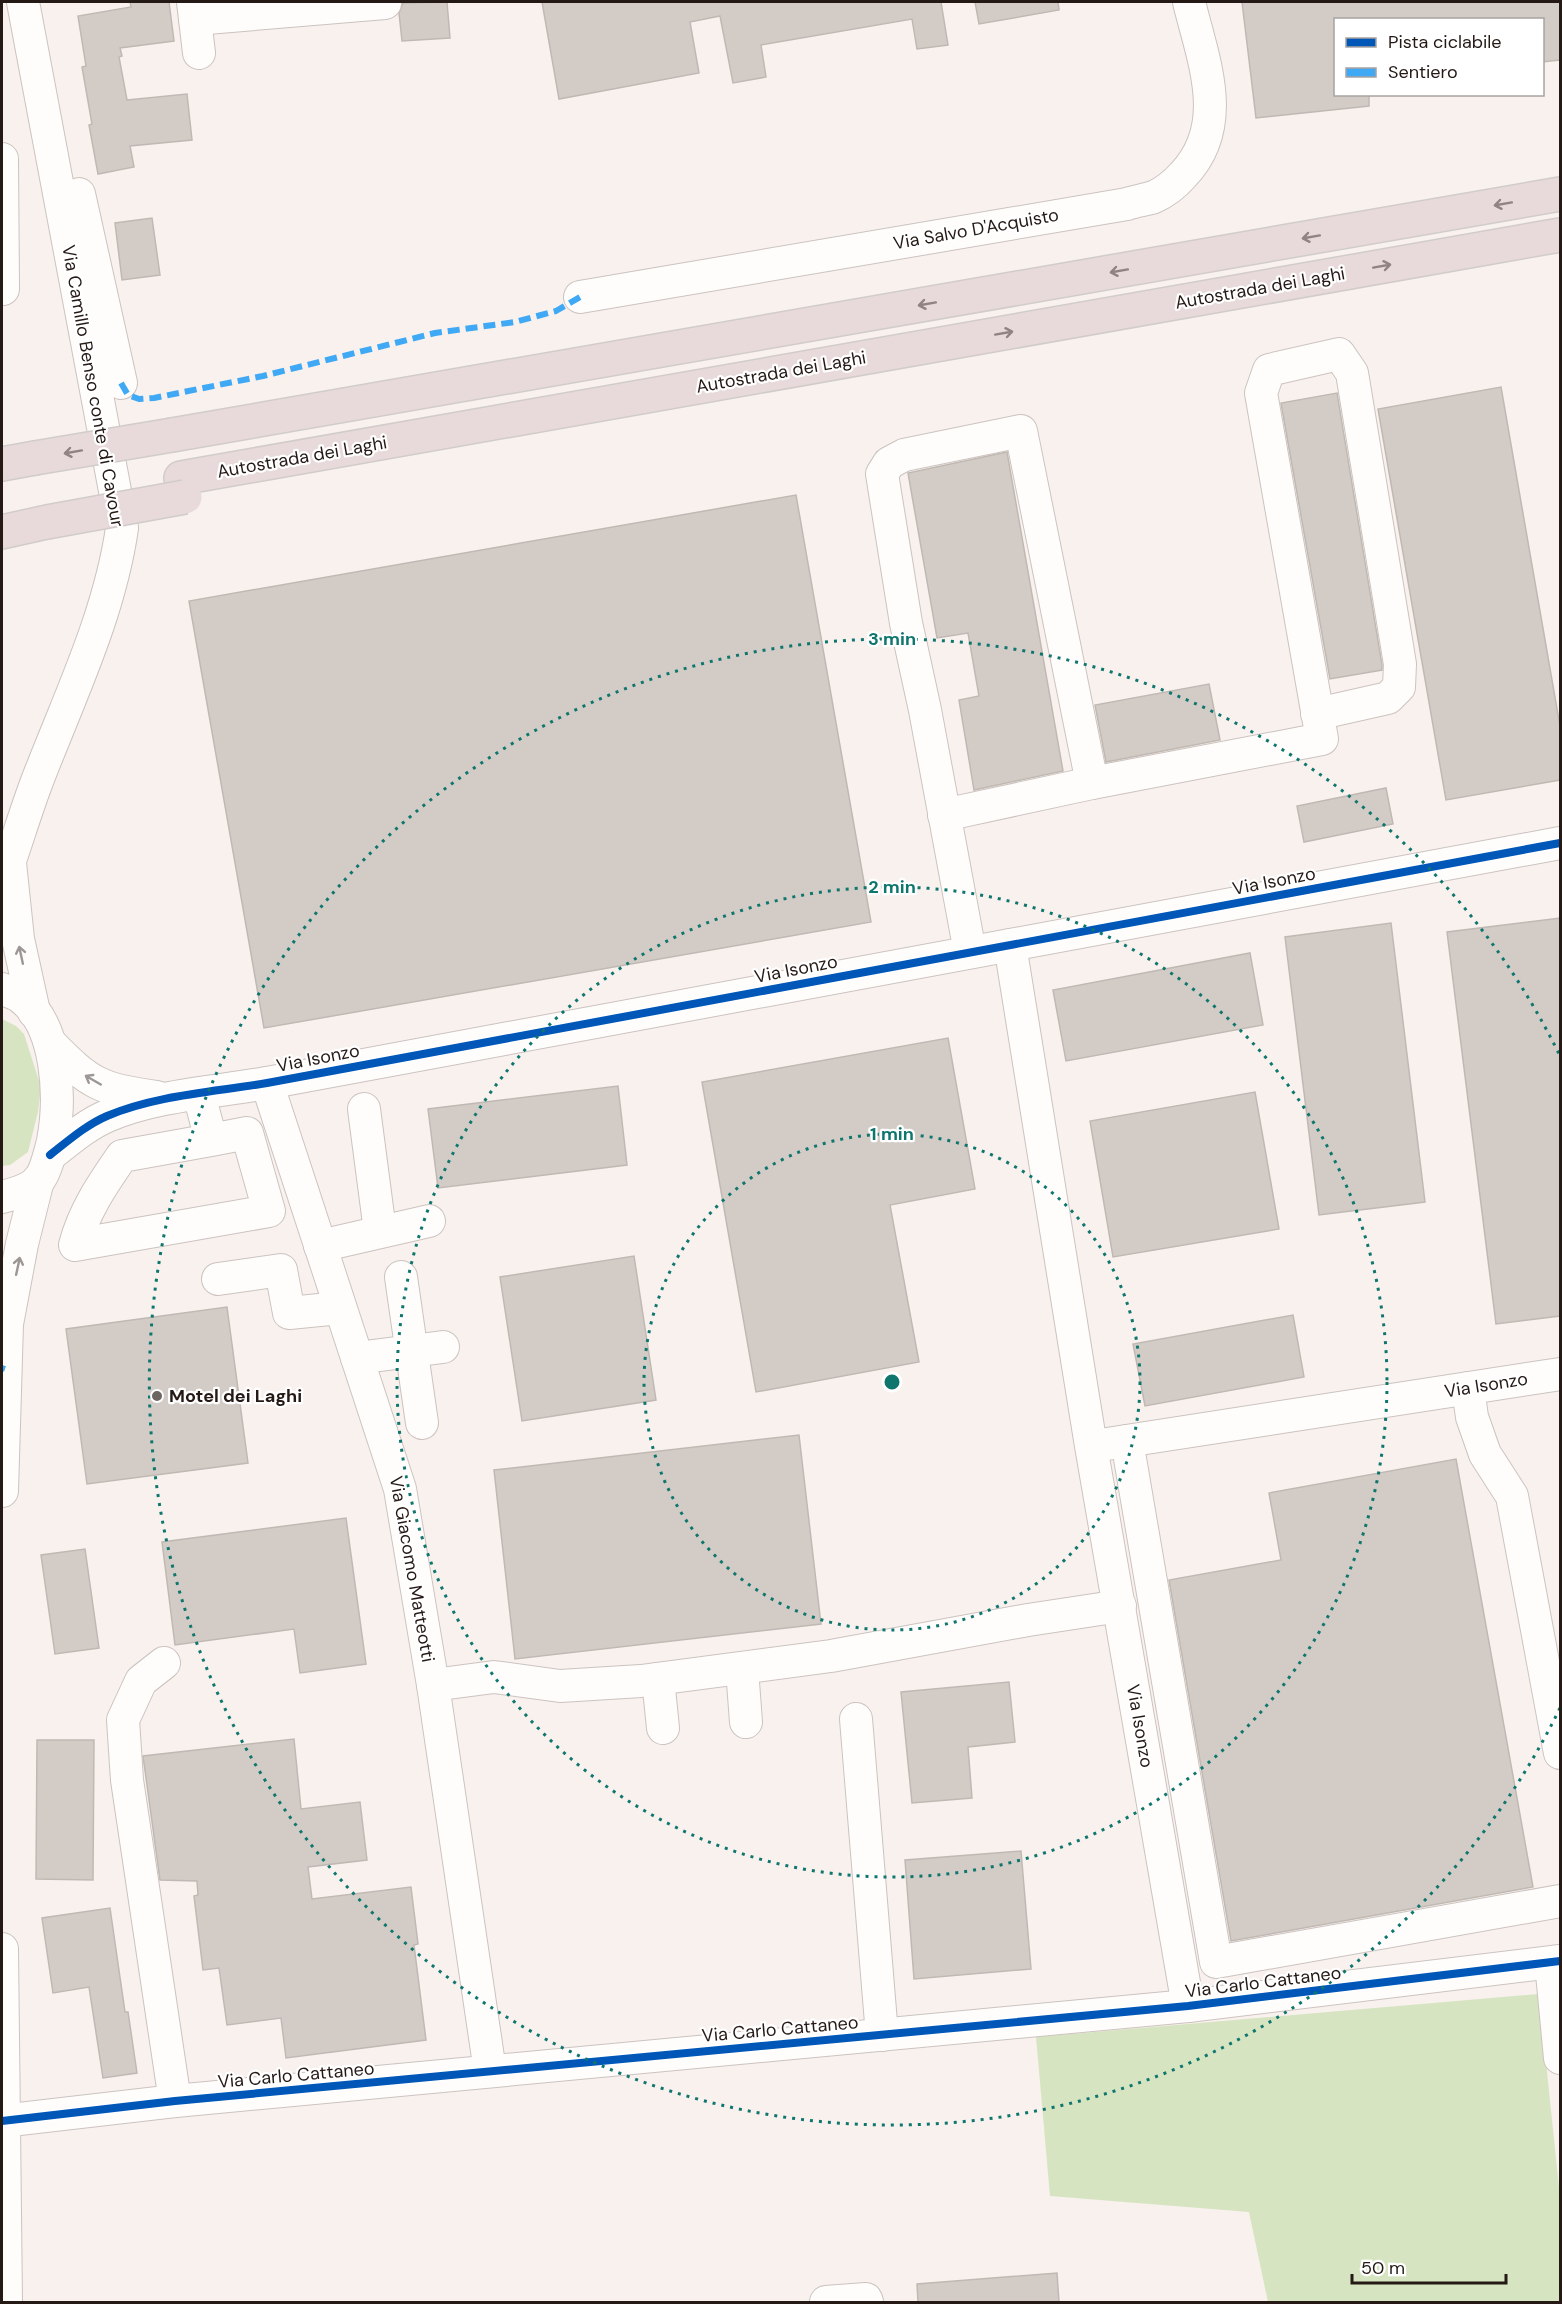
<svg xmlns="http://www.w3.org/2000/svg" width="1562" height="2304" font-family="'DM Sans',sans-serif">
  <rect width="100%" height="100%" fill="#f8f1ee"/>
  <!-- green -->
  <g fill="#d7e4c1">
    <path d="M2 1019 16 1026 24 1034 41 1087 38 1112 28 1152 10 1165 2 1166Z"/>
    <path d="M1539 1994 1560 2197V2302H1268L1249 2212 1050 2196 1036 2037Z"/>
  </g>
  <!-- building -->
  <g fill="#d3ccc6" stroke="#c0b9b3" stroke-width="1.5">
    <path d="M130 2H169L174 41 120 48 122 56 119 57 127 100 187 94 192 140 130 146 134 167 98 174 89 125 92 124 82 67 86 66 78 16 131 7Z"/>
    <path d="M447 2 450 38 402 41 399 13 403 3Z"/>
    <path d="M542 2H941L948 45 917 49 912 19 761 45 766 77 733 83 720 16 690 22 699 73 559 99Z"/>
    <path d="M975 2H1058L1059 10 979 24Z"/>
    <path d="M1242 2H1560V60L1542 62V20H1335V94H1369V106L1256 118Z"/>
    <path d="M152 218 160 275 122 280 115 223Z"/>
    <path d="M1501 387 1560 726V780L1446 800 1378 409Z"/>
    <path d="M1337 393 1382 665V670L1330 679 1281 403Z"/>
    <path d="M1007 452 1063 771 974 790 959 700 979 696 968 633 937 638 908 473Z"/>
    <path d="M796 495 871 922 264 1028 189 601Z"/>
    <path d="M1209 684 1220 740 1106 762 1095 705Z"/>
    <path d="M1386 788 1393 824 1304 842 1297 806Z"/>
    <path d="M1560 918V1316L1496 1324 1447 932Z"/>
    <path d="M1391 923 1425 1202 1319 1215 1285 937Z"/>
    <path d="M1250 953 1263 1025 1066 1061 1053 990Z"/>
    <path d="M948 1038 975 1189 890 1205 919 1362 756 1392 702 1082Z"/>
    <path d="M618 1086 627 1165 438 1188 428 1109Z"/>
    <path d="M1255 1092 1279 1229 1113 1257 1090 1121Z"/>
    <path d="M634 1256 656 1400 522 1421 500 1277Z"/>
    <path d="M227 1307 248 1463 87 1484 66 1329Z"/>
    <path d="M1293 1315 1304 1377 1145 1406 1133 1344Z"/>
    <path d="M799 1435 821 1624 515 1659 494 1470Z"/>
    <path d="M1456 1459 1533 1887 1231 1941 1169 1580 1281 1560 1269 1493Z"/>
    <path d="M346 1518 366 1664 300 1673 294 1629 175 1645 162 1542Z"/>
    <path d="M85 1549 99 1648 55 1654 41 1555Z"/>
    <path d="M1009 1682 1015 1742 968 1747 972 1798 912 1803 901 1692Z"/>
    <path d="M294 1739 301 1809 360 1802 367 1860 308 1867 312 1899 411 1887 418 1944 414 1945 426 2040 286 2058 281 2018 227 2025 219 1968 203 1970 194 1896 198 1895 197 1881 160 1880 143 1756Z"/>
    <path d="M37 1740H94L93 1880 36 1879Z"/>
    <path d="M1021 1851 1031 1969 914 1979 905 1860Z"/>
    <path d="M110 1908 125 2012H128L137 2073 103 2078 89 1987 53 1993 42 1918Z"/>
    <path d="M1057 2273 1059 2302H918L917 2284Z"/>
  </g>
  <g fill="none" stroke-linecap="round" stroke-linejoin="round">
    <defs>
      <g id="minor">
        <path d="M193 2 199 53"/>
        <path d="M195 19 385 3"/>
        <path d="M2 159 3 289"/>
        <path d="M79 194 121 383"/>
        <path d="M580 297 1127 204C1135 201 1145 200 1154 197 1165 192 1175 184 1183 175 1231 125 1203 60 1189 2"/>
        <path d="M944 815 1092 783"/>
        <path d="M10 863 18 939 34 1012"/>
        <path d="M2 883C16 846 26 808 41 771 72 692 110 612 122 528L23 2"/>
        <path d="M1010 945 1091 1446 1188 2006"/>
        <path d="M970 952 925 710 906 623 882 474 889 463 904 455 1021 431 1092 783 1322 739 1261 393 1269 370 1339 354 1352 373 1400 664 1399 687 1388 698 1317 714"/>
        <path d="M2 989C7 991 14 993 19 996 59 1024 61 1098 53 1141 50 1153 46 1171 39 1180 30 1190 14 1194 2 1197"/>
        <path d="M50 1043C90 1084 99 1089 157 1097"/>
        <path d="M267 1083 400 1489 433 1685 490 2071"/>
        <path d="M199 1094 211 1140 122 1156C102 1185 84 1211 75 1245L269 1211 247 1133 211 1140"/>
        <path d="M364 1109 380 1231"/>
        <path d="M50 1155C68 1141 86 1125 107 1116 157 1095 215 1092 267 1083L1560 843"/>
        <path d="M320 1246 429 1221"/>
        <path d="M401 1277 422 1423"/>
        <path d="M218 1279 281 1270 289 1313 340 1308"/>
        <path d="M357 1358 443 1347"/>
        <path d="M1468 1388 1472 1417 1485 1454 1512 1496 1560 1753"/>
        <path d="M1127 1441 1216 1962 1560 1901"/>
        <path d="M1107 1444 1560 1374"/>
        <path d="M2 1491 7 1324 22 1244 38 1180"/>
        <path d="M164 1663 141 1681 123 1720 127 1780 175 2101"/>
        <path d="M742 1669 746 1722"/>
        <path d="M658 1679 663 1728"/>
        <path d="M433 1685 494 1677 560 1686 641 1681 831 1656 1028 1620 1120 1606"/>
        <path d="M856 1719 882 2035"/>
        <path d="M2 1949 6 2302"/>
        <path d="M1551 1963 1560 2058"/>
        <path d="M2 2121 175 2101 1188 2006 1560 1961"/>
        <path d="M826 2302 866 2299 867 2302"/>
      </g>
      <g id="highway">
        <path d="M172 435 1560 194"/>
        <path d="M2 464 35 458"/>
        <path d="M181 478 1560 235"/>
        <path d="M2 532 47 522"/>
      </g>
    </defs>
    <!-- minor casing -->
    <use href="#minor" stroke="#ccc3bf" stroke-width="34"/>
    <!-- highway casing -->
    <use href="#highway" stroke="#d1ccca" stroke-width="36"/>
    <!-- minor -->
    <use href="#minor" stroke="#fefdfc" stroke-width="32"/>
    <!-- highway -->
    <use href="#highway" stroke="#e8dada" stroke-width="33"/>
    <defs>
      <g id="highway-bridge">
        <path d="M35 458 172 435"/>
        <path d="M47 522 185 497"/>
      </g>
    </defs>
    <!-- highway-bridge casing -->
    <use href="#highway-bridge" stroke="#d1ccca" stroke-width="36" stroke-linecap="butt"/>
    <!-- highway-bridge -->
    <use href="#highway-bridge" stroke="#e8dada" stroke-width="33"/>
    <!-- quiet -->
    <g stroke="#3fa9f5" stroke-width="6" stroke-dasharray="12 6" stroke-linecap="butt">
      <path d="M121 383 128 395 139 399 154 398 263 376 435 333 515 322 556 311 580 297"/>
      <path d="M2 1368 5 1369"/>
    </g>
    <defs>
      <g id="cycleway">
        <path d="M50 1155C68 1141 86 1125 107 1116 157 1095 215 1092 267 1083L1560 843"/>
        <path d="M2 2121 175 2101 1188 2006 1560 1961"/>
      </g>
    </defs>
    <!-- cycleway casing -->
    <use href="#cycleway" stroke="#fff" stroke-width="11"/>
    <!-- cycleway -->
    <use href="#cycleway" stroke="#0057b8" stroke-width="8"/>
  </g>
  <!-- one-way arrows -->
  <defs><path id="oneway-shaft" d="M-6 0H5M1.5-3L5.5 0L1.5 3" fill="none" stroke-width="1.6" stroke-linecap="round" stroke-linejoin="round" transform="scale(1.5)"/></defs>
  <g stroke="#908381">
    <use href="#oneway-shaft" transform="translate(1503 204) rotate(170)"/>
    <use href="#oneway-shaft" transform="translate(1311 237) rotate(170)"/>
    <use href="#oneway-shaft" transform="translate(1382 266) rotate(-10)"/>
    <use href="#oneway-shaft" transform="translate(1119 271) rotate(170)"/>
    <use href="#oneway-shaft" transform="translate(927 304) rotate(170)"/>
    <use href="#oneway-shaft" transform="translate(1004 333) rotate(-10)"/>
    <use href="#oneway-shaft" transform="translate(73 452) rotate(170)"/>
  </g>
  <g stroke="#9c9694">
    <use href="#oneway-shaft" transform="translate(21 955) rotate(-102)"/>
    <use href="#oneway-shaft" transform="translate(93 1080) rotate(-150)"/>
    <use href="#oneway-shaft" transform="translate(18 1266) rotate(-78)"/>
  </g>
  <!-- distance rings -->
  <g fill="none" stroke="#0f766e" stroke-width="3" stroke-dasharray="3 6">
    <circle cx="892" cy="1382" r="248"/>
    <circle cx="892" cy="1382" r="495"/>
    <path d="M1560 1708A743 743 0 1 1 1560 1056"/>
  </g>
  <!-- markers -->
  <circle fill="#6e6561" stroke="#fff" stroke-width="2" cx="157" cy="1396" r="6"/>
  <g text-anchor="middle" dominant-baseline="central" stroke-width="4.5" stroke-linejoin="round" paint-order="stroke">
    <!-- street labels -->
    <g font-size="18" fill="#241915" stroke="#fff">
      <text transform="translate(976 229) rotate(-10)">Via Salvo D'Acquisto</text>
      <text transform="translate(1260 288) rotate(-10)">Autostrada dei Laghi</text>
      <text transform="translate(781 372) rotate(-10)">Autostrada dei Laghi</text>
      <text transform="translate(93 386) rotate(80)">Via Camillo Benso conte di Cavour</text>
      <text transform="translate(302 457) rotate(-10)">Autostrada dei Laghi</text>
      <text transform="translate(1274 881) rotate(-11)">Via Isonzo</text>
      <text transform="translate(796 969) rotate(-11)">Via Isonzo</text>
      <text transform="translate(318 1058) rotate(-11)">Via Isonzo</text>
      <text transform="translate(1486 1385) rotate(-9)">Via Isonzo</text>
      <text transform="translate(412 1569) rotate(80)">Via Giacomo Matteotti</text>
      <text transform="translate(1140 1726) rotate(80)">Via Isonzo</text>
      <text transform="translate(1263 1982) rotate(-7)">Via Carlo Cattaneo</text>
      <text transform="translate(780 2029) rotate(-5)">Via Carlo Cattaneo</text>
      <text transform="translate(296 2075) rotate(-5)">Via Carlo Cattaneo</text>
    </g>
    <!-- poi labels -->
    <g font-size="18" font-weight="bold" fill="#241915" stroke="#fff" text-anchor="start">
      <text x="169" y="1396">Motel dei Laghi</text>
    </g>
  </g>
  <circle cx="892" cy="1382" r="9" fill="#0f766e" stroke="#fff" stroke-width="3"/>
  <g font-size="18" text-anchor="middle" font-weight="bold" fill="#0f766e" stroke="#fff" stroke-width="4.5" stroke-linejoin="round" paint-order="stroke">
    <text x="892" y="645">3 min</text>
    <text x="892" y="893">2 min</text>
    <text x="892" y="1140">1 min</text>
  </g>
  <!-- border -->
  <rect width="1562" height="2304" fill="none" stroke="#241915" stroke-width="6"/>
  <!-- legend -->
  <rect x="1334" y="18" width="210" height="78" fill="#ffffff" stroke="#a7a3a1" stroke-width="1.5"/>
  <rect x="1346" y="38" width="30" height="9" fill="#0057b8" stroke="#a7a3a1" stroke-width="1.5"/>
  <text x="1388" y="48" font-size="18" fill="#241915">Pista ciclabile</text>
  <rect x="1346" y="68" width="30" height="9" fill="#3fa9f5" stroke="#a7a3a1" stroke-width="1.5"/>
  <text x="1388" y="78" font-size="18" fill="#241915">Sentiero</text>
  <!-- scale -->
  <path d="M1352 2274v9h154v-9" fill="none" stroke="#241915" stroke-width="3"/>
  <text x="1361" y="2274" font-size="18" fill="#241915" stroke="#ffffff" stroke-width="4.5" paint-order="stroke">50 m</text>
</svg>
